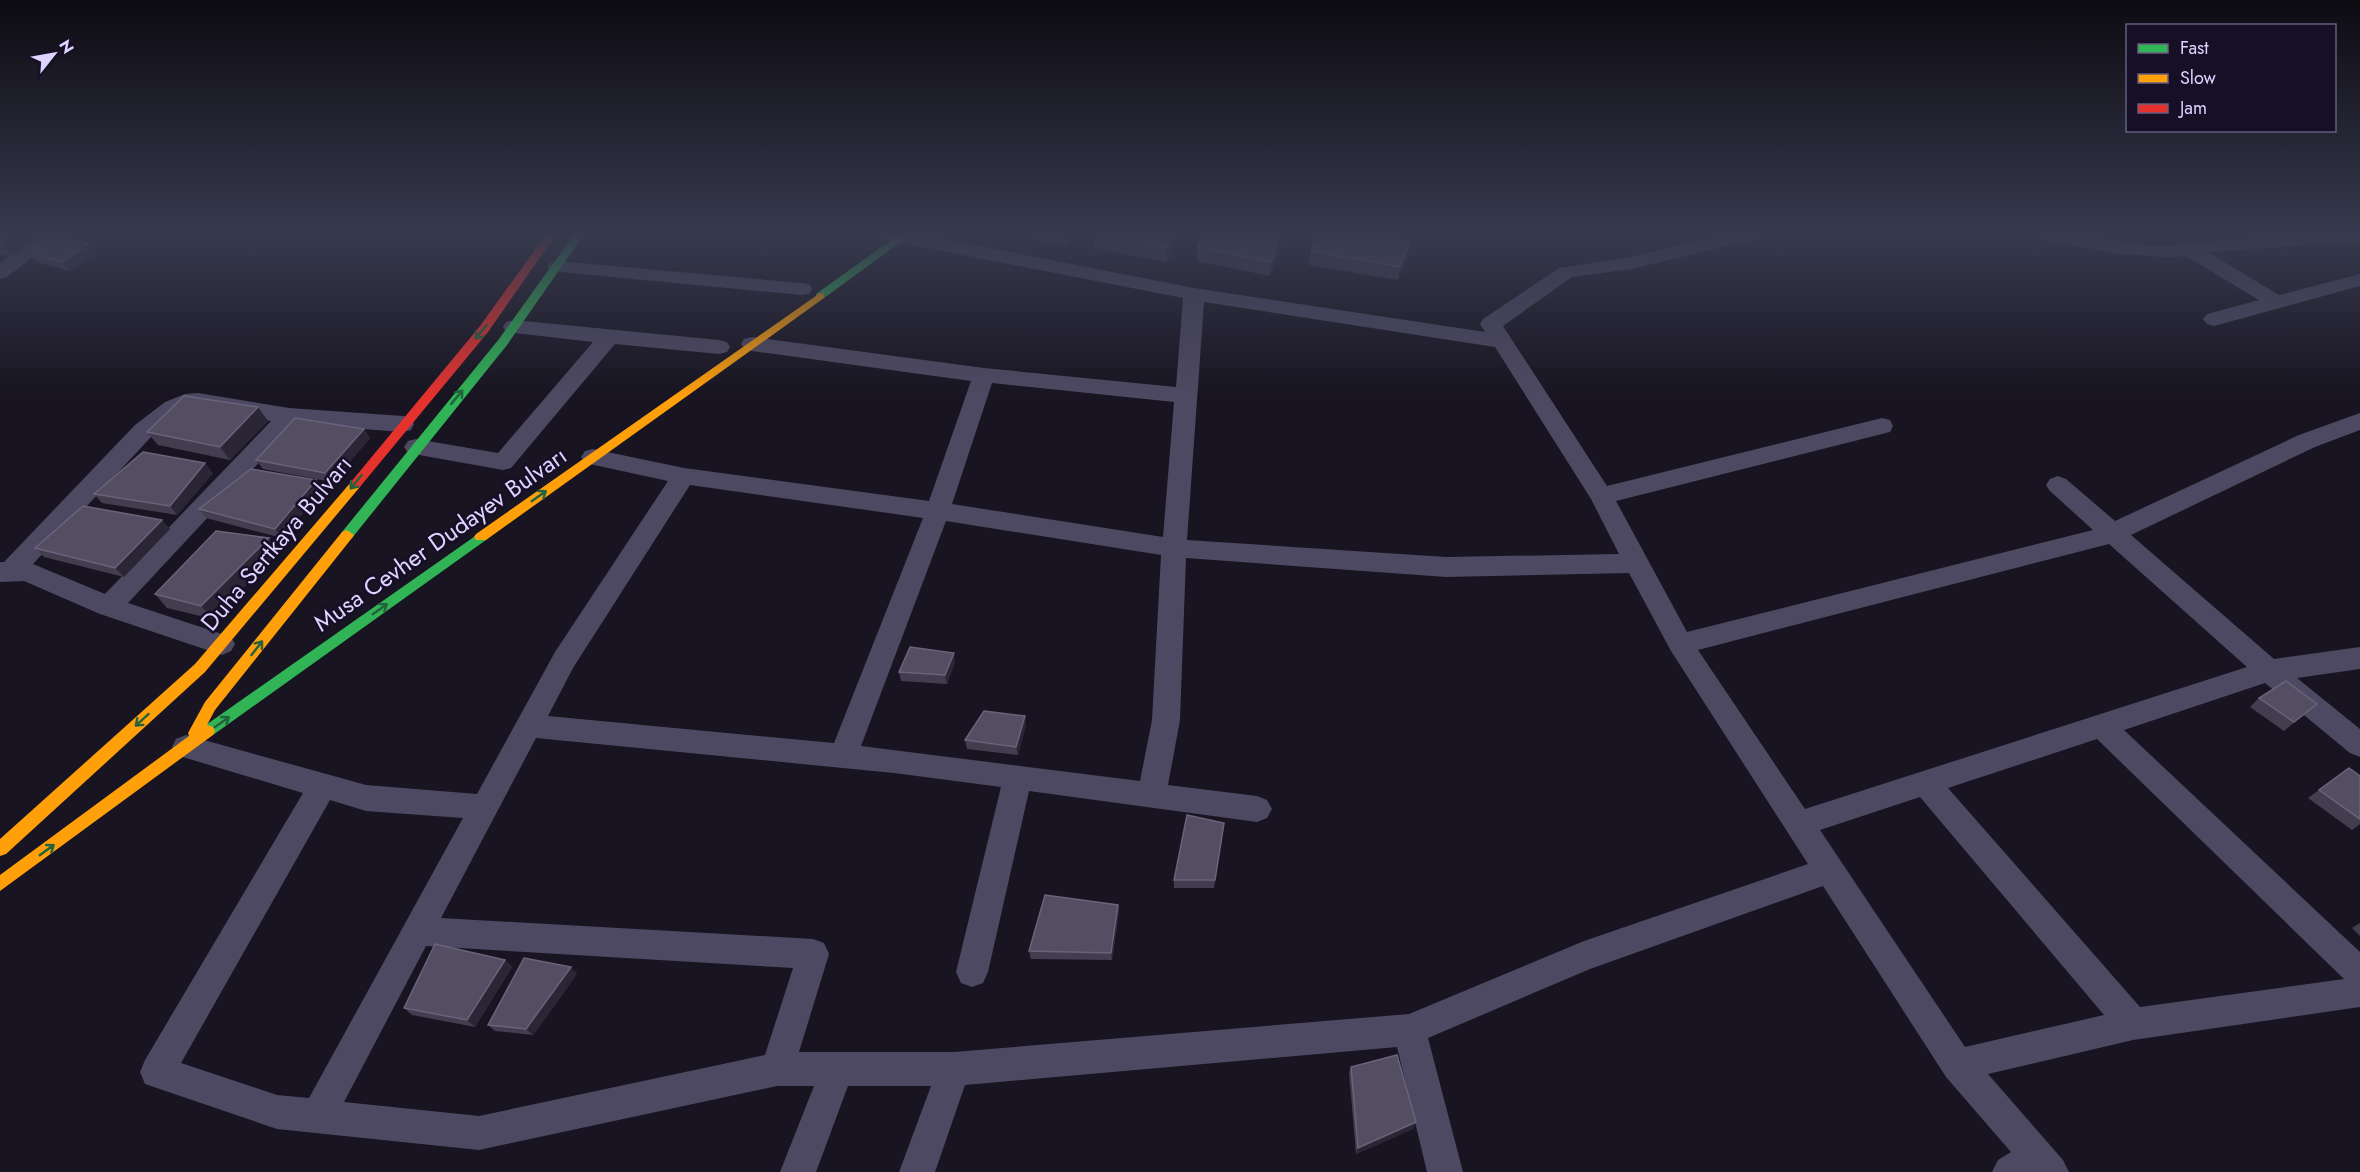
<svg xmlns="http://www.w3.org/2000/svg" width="2360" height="1172" font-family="Jost,sans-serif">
  <rect width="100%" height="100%" fill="#181421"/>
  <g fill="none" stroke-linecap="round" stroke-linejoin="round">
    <!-- street -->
    <g fill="#4e4962" fill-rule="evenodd">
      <path d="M41 233H64L7 277 0 279V263Z"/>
      <path d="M871 233H913L1194 288 1485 332 1480 324 1483 319 1559 268 1631 257 1731 233H1767L1764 237 1631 269 1572 277 1503 326 1607 486 1882 418 1890 420 1893 426 1890 432 1882 434 1616 501 1687 632 2093 530 2050 491 2046 485 2050 479 2058 476 2066 479 2115 521 2299 435 2360 413V430L2315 447 2131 535 2274 659 2360 647V669L2297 678 2360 729V757L2350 753 2265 683 2124 730 2360 952V1007L2133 1040 1988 1074 2063 1160 2069 1172H1992L1998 1160 2011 1152 1946 1077 1823 886 1590 969 1428 1038 1463 1172H1427L1397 1047 965 1085 935 1172H899L931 1086H848L816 1172H780L814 1086H777L479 1150 277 1129 145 1084 140 1072 145 1060 303 793 176 755 172 747 176 739 186 735 366 785 477 794 555 652 668 481 585 463 581 457 585 451 593 449 684 468 929 501 971 381 752 351 744 349 741 344 744 339 752 337 984 368 1176 387 1183 298 881 239 874 237ZM1204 302 1495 347 1591 499 1619 554 1446 557 1187 540ZM992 383 1174 402 1163 537 952 504ZM690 485 923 518 834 743 548 716 573 668ZM946 521 1161 555 1152 720 1140 781 861 746ZM2109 544 2247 667 1805 809 1698 650ZM1186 558 1446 577 1629 573 1671 651 1808 864 1584 941 1409 1014 954 1052H799L829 954 824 943 813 939 441 918 536 738 894 773 1001 787 956 972 961 983 972 987 983 983 988 972 1029 791 1257 822 1267 818 1272 809 1267 800 1257 796 1168 785 1180 720ZM2097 739 2344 979 2140 1007 1948 788ZM1920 797 2104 1015 1965 1047 1820 830ZM330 800 366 811 463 818 309 1098 277 1095 181 1063ZM426 946 793 968 765 1055 479 1116 344 1102Z"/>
      <path d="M2029 233H2071L2145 245H2175L2184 240 2193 243 2301 233H2360V241L2208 252 2279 295 2360 274V286L2214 326 2207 324 2203 319 2207 314 2259 300 2186 256 2166 257 2122 254 2039 239 2032 237Z"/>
      <path d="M557 261 802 283 809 284 812 289 809 294 802 295 550 271 547 267 550 263Z"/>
      <path d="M514 320 719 340 727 342 730 347 727 352 719 354 615 344 511 468 503 470 408 453 404 447 408 441 416 439 498 453 593 342 506 332 503 327 506 322Z"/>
      <path d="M198 393 289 408 403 416 411 418 414 424 411 430 403 432 295 424 128 603 231 637 235 644 231 651 222 655 100 614 24 581 0 582V562H4L135 425 165 402 185 394ZM188 409H198L271 421 105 594 33 564 151 437 181 412Z"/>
    </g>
    <!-- fast -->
    <g fill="#30b455" fill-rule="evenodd">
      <path d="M575 233H585L507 345 352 538H342L340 535 342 532 499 339Z"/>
      <path d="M901 233H913L824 298H816V294Z"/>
      <path d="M481 532 486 534 488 537 486 540 213 735 208 737 203 735 201 731 203 727Z"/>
    </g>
    <!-- slow -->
    <g fill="#ff9f0a" fill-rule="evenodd">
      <path d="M820 293 824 294V298L486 540H476L474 537 476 534Z"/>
      <path d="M355 480 359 482 361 485 359 488 205 672 6 854 0 856V839L195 664 351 482Z"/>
      <path d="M347 530 354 535 352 538 215 710 207 725 213 727 215 731 213 735 0 891V875L189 736 188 733 205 702 342 532Z"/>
    </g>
    <!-- jam -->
    <path fill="#e5322d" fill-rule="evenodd" d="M547 233H557L488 332 359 488H351L349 485 351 482 480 326Z"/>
  </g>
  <!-- wall -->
  <g fill="#443d50">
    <path d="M0 233H41L13 256 0 255Z"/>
    <path d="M1001 233H1074L1067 246Z"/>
    <path d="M1181 233 1167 262 1094 248 1093 235Z"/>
    <path d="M1282 243 1270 276 1197 261V247Z"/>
    <path d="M1311 251 1408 256 1398 280 1309 265Z"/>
    <path d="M28 253H96L70 271 36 262Z"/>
    <path d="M268 421 230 460 158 445 147 432Z"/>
    <path d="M364 429 370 438 332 482 263 469 256 460Z"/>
    <path d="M213 473 177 515 102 503 94 494Z"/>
    <path d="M316 480 323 489 282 538 206 518 199 509Z"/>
    <path d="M170 529 124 577 44 557 35 548Z"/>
    <path d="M279 552 213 619 167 608 155 594Z"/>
    <path d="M955 662 947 684 901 681 899 672Z"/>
    <path d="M2259 698 2317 704 2284 731 2250 707Z"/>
    <path d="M1026 725 1018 755 967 749 965 740Z"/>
    <path d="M2360 776V824L2352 830 2308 798 2319 790Z"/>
    <path d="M1223 831 1214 888H1174V880Z"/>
    <path d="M1118 905 1119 912 1112 960 1031 959 1029 951Z"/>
    <path d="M2360 923V936L2352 928Z"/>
    <path d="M505 960 512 967 475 1027 412 1015 404 1008Z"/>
    <path d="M577 974 533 1035 495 1031 488 1025Z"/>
    <path d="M1351 1067 1416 1122 1413 1129 1356 1154 1349 1073Z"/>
  </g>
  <!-- shaded-wall -->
  <g fill="#2b2635">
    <path d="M14 233H41L13 256 2 243Z"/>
    <path d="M1066 233H1074L1067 246Z"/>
    <path d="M1174 233H1181L1167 262 1166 248Z"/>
    <path d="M1281 233H1282V243L1270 276 1271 262Z"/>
    <path d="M1410 242 1408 256 1398 280 1400 267Z"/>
    <path d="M89 243 96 253 70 271 62 262Z"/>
    <path d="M258 407 268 421 230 460 220 447Z"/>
    <path d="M364 429 370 438 332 482 325 473Z"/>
    <path d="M205 463 213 473 177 515 170 506Z"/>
    <path d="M316 480 323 489 282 538 275 529Z"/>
    <path d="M162 520 170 529 124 577 115 568Z"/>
    <path d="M269 538 279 552 213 619 201 606Z"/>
    <path d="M954 653 955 662 947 684 945 675Z"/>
    <path d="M1025 716 1026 725 1018 755 1016 747Z"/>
    <path d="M1118 905 1119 912 1112 960 1111 953Z"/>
    <path d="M505 960 512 967 475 1027 467 1020Z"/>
    <path d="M571 967 577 974 533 1035 526 1029Z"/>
    <path d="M1416 1122 1413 1129 1356 1154 1358 1148Z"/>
  </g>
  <!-- building -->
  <g fill="#544e63" stroke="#6a637b" stroke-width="1.5">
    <path d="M0 233H14L2 243 0 242Z"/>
    <path d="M1094 233H1174L1166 248 1093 235Z"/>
    <path d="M1203 233H1281L1271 262 1197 247Z"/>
    <path d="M1319 233H1363L1410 242 1400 267 1311 251Z"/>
    <path d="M55 235 89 243 62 262 28 253Z"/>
    <path d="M184 396 258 407 220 447 147 432Z"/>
    <path d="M295 418 364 429 325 473 256 460Z"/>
    <path d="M143 452 205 463 170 506 94 494Z"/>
    <path d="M251 469 316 480 275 529 199 509Z"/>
    <path d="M83 506 162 520 115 568 35 548Z"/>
    <path d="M216 531 269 538 201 606 155 594Z"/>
    <path d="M910 647 954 653 945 675 899 672Z"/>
    <path d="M2286 681 2317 704 2294 722 2259 698Z"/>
    <path d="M984 711 1025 716 1016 747 965 740Z"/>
    <path d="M2349 768 2360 776V819L2319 790Z"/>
    <path d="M1187 815 1224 823 1215 880H1174Z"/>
    <path d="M1045 895 1118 905 1111 953 1029 951Z"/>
    <path d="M435 944 505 960 467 1020 404 1008Z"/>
    <path d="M524 958 571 967 526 1029 488 1025Z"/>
    <path d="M1397 1055 1416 1122 1358 1148 1351 1067Z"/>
  </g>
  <!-- one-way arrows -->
  <defs><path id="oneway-shaft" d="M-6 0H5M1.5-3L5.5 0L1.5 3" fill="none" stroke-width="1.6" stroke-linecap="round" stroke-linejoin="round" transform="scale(1.5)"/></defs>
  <g stroke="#23623e">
    <use href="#oneway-shaft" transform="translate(481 332) rotate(129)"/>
    <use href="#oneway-shaft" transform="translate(457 397) rotate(-50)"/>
    <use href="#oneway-shaft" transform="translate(356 482) rotate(129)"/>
    <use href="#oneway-shaft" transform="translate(539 496) rotate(-35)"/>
    <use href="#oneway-shaft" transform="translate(380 609) rotate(-35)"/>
    <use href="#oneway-shaft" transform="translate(257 648) rotate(-52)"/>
    <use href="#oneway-shaft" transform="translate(142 720) rotate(138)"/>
    <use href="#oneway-shaft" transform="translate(222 722) rotate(-35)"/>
    <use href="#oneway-shaft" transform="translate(47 850) rotate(-36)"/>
  </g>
  <!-- sky -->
  <linearGradient id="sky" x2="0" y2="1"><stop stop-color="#0d0b12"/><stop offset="0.59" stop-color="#373a4e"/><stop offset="1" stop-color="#373a4e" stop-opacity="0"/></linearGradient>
  <rect width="2360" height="397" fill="url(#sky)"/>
  <g text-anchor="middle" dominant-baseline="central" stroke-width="5" stroke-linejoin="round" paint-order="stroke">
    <!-- street labels -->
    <g font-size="24" fill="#ded4ff" stroke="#160f26">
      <text transform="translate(440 539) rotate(-35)">Musa Cevher Dudayev Bulvarı</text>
      <text transform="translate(276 543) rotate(-50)">Duha Sertkaya Bulvarı</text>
    </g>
  </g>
  <!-- legend -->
  <rect x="2126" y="24" width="210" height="108" fill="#160f26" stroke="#665e7d" stroke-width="1.5"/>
  <rect x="2138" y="44" width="30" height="9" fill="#30b455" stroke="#665e7d" stroke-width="1.5"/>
  <text x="2180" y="54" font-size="18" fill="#ded4ff">Fast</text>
  <rect x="2138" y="74" width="30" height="9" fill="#ff9f0a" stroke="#665e7d" stroke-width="1.5"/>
  <text x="2180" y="84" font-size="18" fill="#ded4ff">Slow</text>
  <rect x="2138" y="104" width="30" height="9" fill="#e5322d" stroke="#665e7d" stroke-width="1.5"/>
  <text x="2180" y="114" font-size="18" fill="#ded4ff">Jam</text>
  <!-- north arrow -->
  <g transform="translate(54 54) rotate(59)" stroke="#160f26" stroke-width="4.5" paint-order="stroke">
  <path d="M0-4.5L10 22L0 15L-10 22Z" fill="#ded4ff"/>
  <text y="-9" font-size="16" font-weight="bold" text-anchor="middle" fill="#ded4ff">N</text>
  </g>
</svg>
